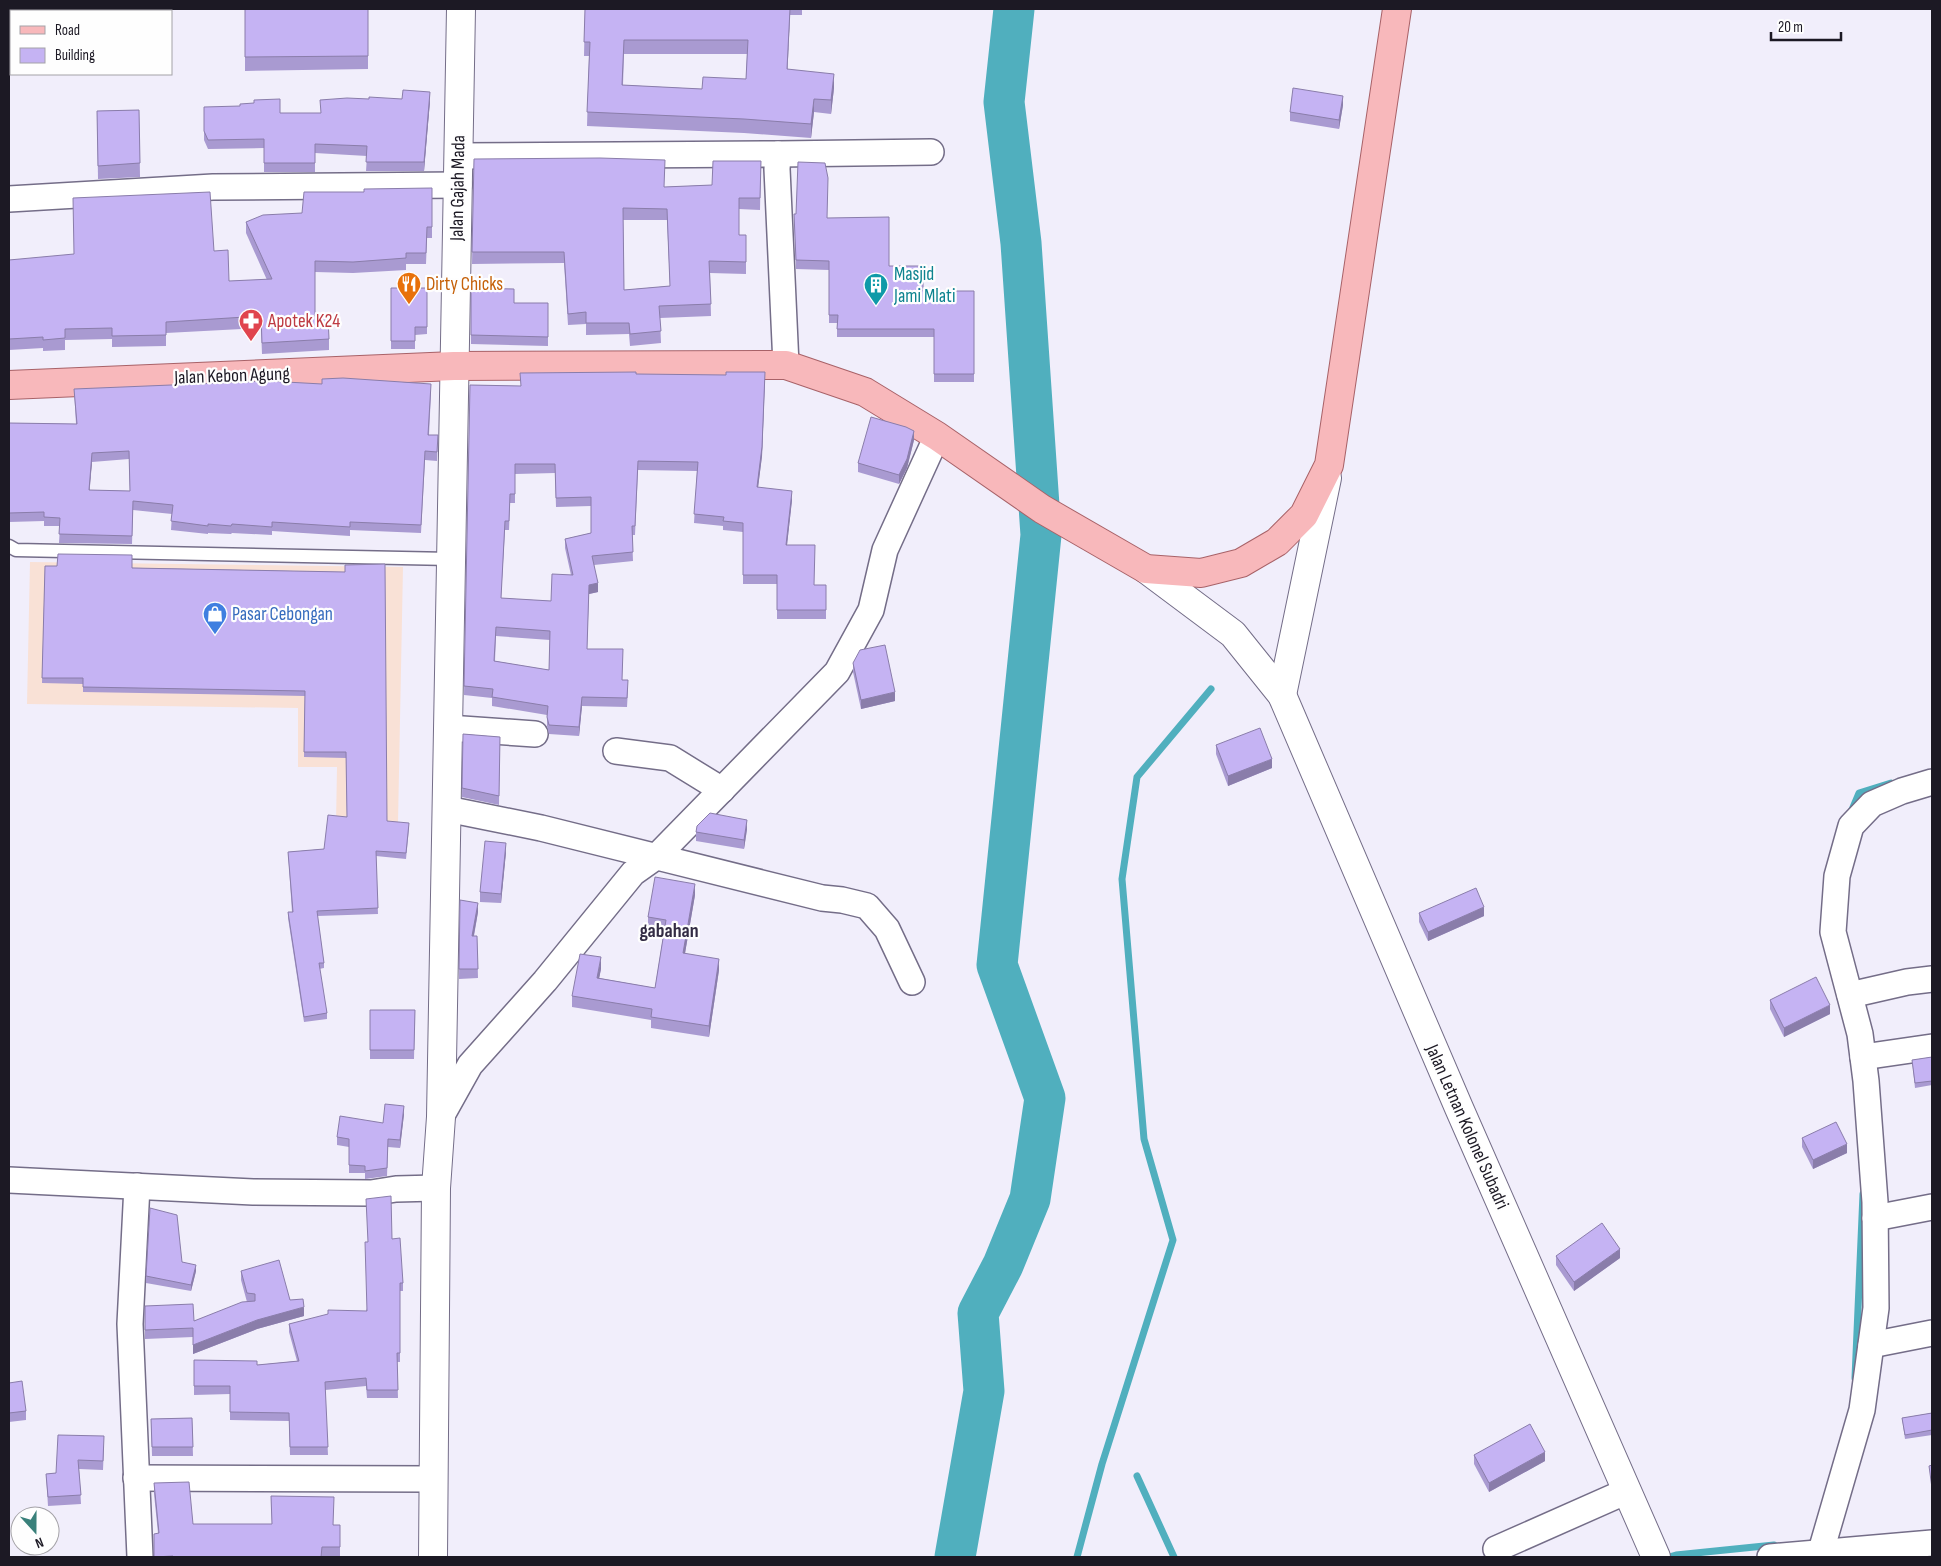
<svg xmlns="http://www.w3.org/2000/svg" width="1941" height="1566" font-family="'Sofia Sans Condensed',sans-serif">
  <rect width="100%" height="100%" fill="#f1eefb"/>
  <!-- commercial -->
  <path fill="#f9e1d6" d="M30 562 403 567 398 823H336L337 767H298V708L27 704Z"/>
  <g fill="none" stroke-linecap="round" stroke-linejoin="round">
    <!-- stream -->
    <g stroke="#50afbe" stroke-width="7">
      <path d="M1851 812 1859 793 1891 783"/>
      <path d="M1855 1378 1863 1194"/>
      <path d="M1137 1476 1174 1557"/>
      <path d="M1077 1557 1102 1464 1173 1240 1144 1139 1122 879 1137 777 1211 689"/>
      <path d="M1669 1557 1676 1555 1774 1545"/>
    </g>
    <!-- river -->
    <path stroke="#50afbe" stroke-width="41" d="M955 1557 984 1391 978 1313 1003 1265 1030 1199 1045 1098 997 965 1041 535 1021 243 1004 102 1014 9"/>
    <defs>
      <path id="lane" d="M9 546 16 550 451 559"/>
      <g id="street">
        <path d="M778 154 931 152"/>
        <path d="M459 156 778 154 777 169 786 365"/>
        <path d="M9 199 213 187 459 185"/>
        <path d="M448 728 535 734"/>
        <path d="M616 751 670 758 722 790"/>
        <path d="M447 809 541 828 822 898 842 900 867 906 887 929 912 982"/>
        <path d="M1850 995 1907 982 1932 979"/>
        <path d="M1863 1057 1932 1047"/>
        <path d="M441 1117 470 1065 545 981 633 873 657 856 837 672 871 610 885 550 937 436"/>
        <path d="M9 1180 253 1192 371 1193 396 1189 436 1188"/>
        <path d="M137 1186 130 1324 140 1557"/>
        <path d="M1875 1218 1932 1207"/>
        <path d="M1871 1345 1932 1333"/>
        <path d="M136 1478 434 1479"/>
        <path d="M1496 1549 1627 1491"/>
        <path d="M1821 1551 1862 1410 1876 1308 1875 1202 1866 1081 1860 1034 1833 932 1837 876 1851 826 1872 804 1902 791 1932 782"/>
        <path d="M1770 1557 1932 1543"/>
      </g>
      <g id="secondary">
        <path d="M1146 569 1233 634 1282 695 1459 1108 1656 1557"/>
        <path d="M1282 695 1327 478"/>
        <path d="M433 1557 436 1188 441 1117 461 9"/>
      </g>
      <path id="primary" d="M9 385 454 366 786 365 865 392 937 436 1042 509 1146 569 1201 573 1241 563 1277 542 1304 515 1329 465 1397 9"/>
    </defs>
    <!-- lane casing -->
    <use href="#lane" stroke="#746d88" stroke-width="15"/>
    <!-- street casing -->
    <use href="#street" stroke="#746d88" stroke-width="28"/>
    <!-- secondary casing -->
    <use href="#secondary" stroke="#746d88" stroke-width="30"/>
    <!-- primary casing -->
    <use href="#primary" stroke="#a86268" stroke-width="30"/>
    <!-- lane -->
    <use href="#lane" stroke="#fff" stroke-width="12"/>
    <!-- street -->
    <use href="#street" stroke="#fff" stroke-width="25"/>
    <!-- secondary -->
    <use href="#secondary" stroke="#fff" stroke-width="28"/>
    <!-- primary -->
    <use href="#primary" stroke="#f8b8bb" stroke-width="28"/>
  </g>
  <!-- wall -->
  <g fill="#a99ad1" fill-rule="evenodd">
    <path d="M245 9H368V69L245 71Z"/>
    <path d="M585 9H802V15H790L787 69 834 88 831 114 814 112 811 138 744 133 587 126 589 56H584ZM624 54H747L746 79 702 89 623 85Z"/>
    <path d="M430 101 424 171H366L367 156 315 153V172H264V148L208 149 204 140V107L280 113H321Z"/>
    <path d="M1343 105 1339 129 1290 121V112Z"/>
    <path d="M139 110 140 177 98 179 97 111Z"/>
    <path d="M474 159 665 187 712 185 761 161 760 210 739 209V235H746V274L710 273 711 316 660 318 661 343 630 346 629 334 586 335V324L568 325 564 263 472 264ZM623 220H667L670 286 624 290Z"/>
    <path d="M432 188V238H427L426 264H406V270L353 273 315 272V318L329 339V350L262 354 261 328 166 333V346L112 347V339L65 340V350L43 351V348L9 350V260L214 251 229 281 267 280 246 233V222L302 213 364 192Z"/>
    <path d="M794 214 827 218 889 266 923 291H974V382H934V337H837V323H829V270L796 269Z"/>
    <path d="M391 288H427V334L415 335V349H391Z"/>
    <path d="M471 288 514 303H548V346L471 344Z"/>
    <path d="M636 374 765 381 762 456 758 487 792 500 787 545 814 585H826V619H777V584H743V532L723 530V526L694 523 697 471 638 470 635 535H632L633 561 594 565 598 592 589 594 587 649 622 680 628 689 627 707 582 706 579 736 549 734 547 726V715L492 706V698L464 695 470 385 521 386ZM555 473 556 507 591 506V533L565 539V548L571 575 551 601 501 598 505 530H509L510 503H515V474ZM496 636 550 640 549 670 495 661Z"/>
    <path d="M74 389 431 393 429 435H438L437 461 425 460 421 533 350 530V536L272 531V535L232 533 231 534 208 533V534L171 530 172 514 133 510 132 544 59 543 60 526H44V521L9 522V423L76 424ZM129 459 130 491 89 490 92 462Z"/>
    <path d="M914 440 907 468 899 484 858 472V463Z"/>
    <path d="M45 566 345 572 387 821 409 828 406 859 376 856 378 914 317 916 324 963V968L319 969 327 1013V1019L304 1022 288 918V912H292L288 852 324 849 347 817 346 758 304 757 305 696 83 692V684L42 683Z"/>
    <path d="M853 663 895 701 861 709 853 672Z"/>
    <path d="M463 734 500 737 499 805 462 797Z"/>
    <path d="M1216 745 1272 768 1228 786 1216 754Z"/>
    <path d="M747 829 744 849 696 841V832Z"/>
    <path d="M506 852 501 903 480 902V892Z"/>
    <path d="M695 895 685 953 719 970 709 1037 651 1028V1020L572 1007V996L601 969 599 978 655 988 664 931 648 928V917Z"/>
    <path d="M460 900 478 912 474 936H477L478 978 459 979Z"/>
    <path d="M1419 913 1484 916 1428 941 1419 922Z"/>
    <path d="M1770 1000 1830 1014 1784 1037 1770 1009Z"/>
    <path d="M370 1010H415L414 1059H370Z"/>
    <path d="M1932 1057V1085L1915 1088 1912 1060Z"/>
    <path d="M404 1114 400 1148 388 1147 387 1176 365 1179V1173H349V1147L337 1145V1137L383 1123Z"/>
    <path d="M1802 1138 1847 1153 1813 1169 1802 1147Z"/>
    <path d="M392 1239 403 1283V1291H400V1362H397L398 1398H367L366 1386 325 1390 328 1455H290L289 1421 230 1420V1394L194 1395V1360L257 1365 297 1361 289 1332V1324L366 1311Z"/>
    <path d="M1556 1256 1620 1258 1574 1291 1556 1265Z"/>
    <path d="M182 1262 196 1271 191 1291 146 1283V1276Z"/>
    <path d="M241 1271 290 1300 304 1316 257 1329 193 1354V1337L145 1339V1306L194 1321 247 1302 241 1280Z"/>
    <path d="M9 1383 26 1411V1420L9 1422Z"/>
    <path d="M1932 1413V1435L1905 1439 1902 1418Z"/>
    <path d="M192 1418 193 1456H152L151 1419Z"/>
    <path d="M104 1446 103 1470 79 1469 81 1504 48 1506 46 1474 56 1473Z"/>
    <path d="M1474 1455 1545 1461 1489 1492 1474 1464Z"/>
    <path d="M154 1483 193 1524H272L271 1496 334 1525H340V1557H154L158 1533 154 1494Z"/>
  </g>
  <!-- shaded-wall -->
  <g fill="#8a7daa">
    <path d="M790 9V15L787 82V69Z"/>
    <path d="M834 74V88L831 114V100Z"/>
    <path d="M430 92V101L424 171V162Z"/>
    <path d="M1343 96V105L1339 129V120Z"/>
    <path d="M814 99V112L811 138V124Z"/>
    <path d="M765 372 762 456 757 496V487Z"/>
    <path d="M914 431V440L907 468 899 484V475Z"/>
    <path d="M92 453V462L89 498V490Z"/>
    <path d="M792 491V500L786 554V545Z"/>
    <path d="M598 583V592L589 594V585Z"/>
    <path d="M895 692V701L861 709V700Z"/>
    <path d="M582 697V706L579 736V727Z"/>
    <path d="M1272 759V768L1228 786V776Z"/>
    <path d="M747 820V829L744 849V840Z"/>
    <path d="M506 843V852L501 903V894Z"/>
    <path d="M695 884V895L683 965V953Z"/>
    <path d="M478 903V912L472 945V936Z"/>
    <path d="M1484 907V916L1428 941V932Z"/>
    <path d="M601 957V969L597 989V978Z"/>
    <path d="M719 959V970L709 1037V1026Z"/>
    <path d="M1830 1005V1014L1784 1037V1028Z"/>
    <path d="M404 1106V1114L400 1148V1140Z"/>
    <path d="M1847 1144V1153L1813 1169V1160Z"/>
    <path d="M1620 1249V1258L1574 1291V1282Z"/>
    <path d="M196 1265V1271L191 1291V1285Z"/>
    <path d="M304 1307V1316L257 1329 193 1354V1345L257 1320Z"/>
    <path d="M1545 1452V1461L1489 1492V1483Z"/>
  </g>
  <!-- building -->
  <g fill="#c5b3f3" stroke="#8a7daa" fill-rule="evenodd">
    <path d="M245 9H368V56L245 57Z"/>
    <path d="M585 9H790L787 69 834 74 831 100 814 99 811 124 744 119 587 112 590 42H584ZM624 40H748L746 79 703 77 702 89 622 85Z"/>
    <path d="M1293 88 1343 96 1339 120 1290 112Z"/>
    <path d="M403 90 430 92 424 162H366L367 146 315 144V163H264V139L208 140 204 131V107L240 106V104L254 103V100L280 99V113H321L320 100 347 98 369 99V97L402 99Z"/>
    <path d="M139 110 140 163 98 166 97 111Z"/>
    <path d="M600 158 665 160 664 187 712 185 713 161H761L760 198H739V235H746V262L709 261 711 304 659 306 661 331 630 334 629 323H586V312L568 314 564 252H472L474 159ZM623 208 667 209 670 286 624 290Z"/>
    <path d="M798 162 825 163 828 178 827 218 889 217V266H923V291H974V374H934V329H837L838 315H829V261L796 260 794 214H796Z"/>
    <path d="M432 188V227H427L426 253H406V258L353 262 315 261V318L328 317 329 339 262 343 261 316 166 322V335L112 336V328L65 329V338L43 340V337L9 339V260L74 254 73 198 210 192 214 251 228 250 229 281 272 279 246 222 263 215 302 213 304 192H364V189Z"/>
    <path d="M391 288H427V327H415V341H391Z"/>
    <path d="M471 288 514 289V303H548V337L471 335Z"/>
    <path d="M636 372V374L726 375V372H765L762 447 757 487 792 491 786 545H815L814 585H826V610H777V575H743V523L723 521 724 517 694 514 698 462 638 461 635 526H632L633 552 592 556 598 583 589 585 587 649H623L622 680H628L627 698 582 697 579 727 549 725 547 717 548 706 492 697 493 689 464 686 470 385 521 386 520 373ZM515 464H555L556 498 591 497V533L565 539 573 575 552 574 551 601 501 598 505 521H509L510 494H515ZM496 627 550 631 549 670 494 661Z"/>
    <path d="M343 378 431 384 428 435H438L437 452 425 451 421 525 350 522V527L272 522V527L232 524 231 526 208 524V526L171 521 173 505 133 501 132 536 59 534 60 518 44 517V512L9 513V423L77 424 74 389 268 381 322 384V379ZM129 451 130 491 89 490 92 453Z"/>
    <path d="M871 417 906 427 914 431 907 459 899 475 858 463Z"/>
    <path d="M58 554 132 555V568L345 572V565L385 564 387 821 409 823 406 853 376 851 378 908 317 911 324 963H319L327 1013 304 1017 288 912H293L288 852 324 849 328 815 347 817 346 752H304L305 691 83 687V678H42L45 566H57Z"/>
    <path d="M885 645 895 692 861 700 853 663 860 650Z"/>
    <path d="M1260 728 1272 759 1228 776 1216 745Z"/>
    <path d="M463 734 500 737 499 796 462 788Z"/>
    <path d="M710 813 747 820 744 840 696 832 697 826Z"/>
    <path d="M485 841 506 843 501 894 480 892Z"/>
    <path d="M655 877 695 884 683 953 719 959 709 1026 651 1017 652 1009 572 996 580 954 601 957 597 978 655 988 666 920 648 917Z"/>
    <path d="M1476 888 1484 907 1428 932 1419 913Z"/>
    <path d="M460 900 478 903 472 936H477L478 969H459Z"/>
    <path d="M1816 977 1830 1005 1784 1028 1770 1000Z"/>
    <path d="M370 1010H415L414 1050H370Z"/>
    <path d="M1932 1057V1081L1915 1083 1912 1060Z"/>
    <path d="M385 1104 404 1106 400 1140 388 1139 387 1168 365 1171V1166L349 1165V1139L337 1137 340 1116 383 1123Z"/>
    <path d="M1836 1122 1847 1144 1813 1160 1802 1138Z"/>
    <path d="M391 1196 392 1239 400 1238 403 1283H400V1353H397L398 1390H367L366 1378 325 1382 328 1447H290L289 1413 230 1412V1386H194V1360L257 1361V1365L299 1361 289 1324 328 1314V1310L367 1311 365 1242H368L366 1199Z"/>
    <path d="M150 1208 177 1215 182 1262 196 1265 191 1285 146 1276Z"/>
    <path d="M1602 1223 1620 1249 1574 1282 1556 1256Z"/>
    <path d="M279 1260 290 1300 303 1299 304 1307 257 1320 193 1345V1328L145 1330V1306L193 1304 194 1321 242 1302 255 1301V1294L247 1293 241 1271Z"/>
    <path d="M22 1381 26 1411 9 1413V1383Z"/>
    <path d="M1932 1413V1430L1905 1435 1902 1418Z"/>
    <path d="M192 1418 193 1447H152L151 1419Z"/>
    <path d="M1530 1424 1545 1452 1489 1483 1474 1455Z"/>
    <path d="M58 1435 104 1436 103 1461 78 1460 81 1495 48 1497 46 1474 56 1473Z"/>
    <path d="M1932 1465V1488L1929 1466Z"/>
    <path d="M189 1482 193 1524H272L271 1496 334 1497 333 1525H340V1547H322L321 1557H173V1556L154 1557V1534L159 1533 154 1483Z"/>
  </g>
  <!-- icons -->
  <defs>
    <symbol id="restaurant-pin" viewBox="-11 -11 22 30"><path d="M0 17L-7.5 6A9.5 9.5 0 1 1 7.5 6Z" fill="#e8710a" stroke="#fefefe"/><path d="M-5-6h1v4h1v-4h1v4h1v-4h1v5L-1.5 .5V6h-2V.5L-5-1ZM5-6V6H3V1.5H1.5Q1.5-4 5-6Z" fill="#fff"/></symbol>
    <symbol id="building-pin" viewBox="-11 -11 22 30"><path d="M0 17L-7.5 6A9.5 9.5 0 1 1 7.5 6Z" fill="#0f9aa8" stroke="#fefefe"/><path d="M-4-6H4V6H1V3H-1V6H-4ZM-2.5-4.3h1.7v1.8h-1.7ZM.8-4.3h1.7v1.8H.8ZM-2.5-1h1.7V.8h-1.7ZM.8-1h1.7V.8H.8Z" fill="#fff"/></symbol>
    <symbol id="pharmacy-pin" viewBox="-11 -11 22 30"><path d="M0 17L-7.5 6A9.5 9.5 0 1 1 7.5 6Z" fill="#e0444e" stroke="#fefefe"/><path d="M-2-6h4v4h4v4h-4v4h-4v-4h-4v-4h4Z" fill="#fff"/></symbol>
    <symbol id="shop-pin" viewBox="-11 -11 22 30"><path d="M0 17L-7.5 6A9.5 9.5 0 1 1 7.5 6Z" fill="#3f7fe0" stroke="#fefefe"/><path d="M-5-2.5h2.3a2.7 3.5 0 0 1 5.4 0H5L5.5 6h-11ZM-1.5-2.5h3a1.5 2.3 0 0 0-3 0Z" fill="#fff"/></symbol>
  </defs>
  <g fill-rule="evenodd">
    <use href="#restaurant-pin" x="395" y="270" width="28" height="38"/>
    <use href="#building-pin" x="862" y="271" width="28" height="38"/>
    <use href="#pharmacy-pin" x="237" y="307" width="28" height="38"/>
    <use href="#shop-pin" x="201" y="600" width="28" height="38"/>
  </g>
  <g text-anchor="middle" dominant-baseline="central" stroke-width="4.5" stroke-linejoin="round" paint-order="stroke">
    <!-- street labels -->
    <g font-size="19" fill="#1c1924" stroke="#fefefe">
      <text transform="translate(458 188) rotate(-89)">Jalan Gajah Mada</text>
      <text transform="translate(232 376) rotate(-2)">Jalan Kebon Agung</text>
      <text transform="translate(1467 1127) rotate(66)">Jalan Letnan Kolonel Subadri</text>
    </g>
    <!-- culture labels -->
    <g font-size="19" fill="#0d838f" stroke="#fefefe" text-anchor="start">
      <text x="894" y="274">Masjid<tspan x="894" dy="22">Jami Mlati</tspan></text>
    </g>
    <!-- food labels -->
    <g font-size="19" fill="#c56008" stroke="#fefefe" text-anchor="start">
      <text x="426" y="284">Dirty Chicks</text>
    </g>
    <!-- health labels -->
    <g font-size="19" fill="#be3a42" stroke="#fefefe" text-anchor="start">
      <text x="268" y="321">Apotek K24</text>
    </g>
    <!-- shop labels -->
    <g font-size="19" fill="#366cbe" stroke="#fefefe" text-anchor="start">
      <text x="232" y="614">Pasar Cebongan</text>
    </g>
    <!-- neighbourhood labels -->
    <g font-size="20" font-weight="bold" fill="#332c44" stroke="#fefefe">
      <text x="669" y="931">gabahan</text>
    </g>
  </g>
  <!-- border -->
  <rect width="1941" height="1566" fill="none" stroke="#1c1924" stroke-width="20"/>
  <!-- legend -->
  <rect x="10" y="10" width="162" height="65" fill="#fefefe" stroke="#a4a2a7"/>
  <rect x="20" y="26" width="25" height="8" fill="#f8b8bb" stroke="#a4a2a7"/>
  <text x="55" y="35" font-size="15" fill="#1c1924">Road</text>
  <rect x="20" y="48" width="25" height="15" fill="#c5b3f3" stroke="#a4a2a7"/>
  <text x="55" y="60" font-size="15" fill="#1c1924">Building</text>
  <!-- north arrow -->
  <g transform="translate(35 1531) rotate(159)"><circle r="24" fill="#fefefe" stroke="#a4a2a7"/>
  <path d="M0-4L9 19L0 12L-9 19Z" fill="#39807a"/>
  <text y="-8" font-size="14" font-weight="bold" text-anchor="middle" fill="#1c1924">N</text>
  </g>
  <!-- scale -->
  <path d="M1771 32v8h70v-8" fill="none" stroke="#1c1924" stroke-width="2.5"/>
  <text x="1778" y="32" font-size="15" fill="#1c1924" stroke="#fefefe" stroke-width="4" paint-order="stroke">20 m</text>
</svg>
